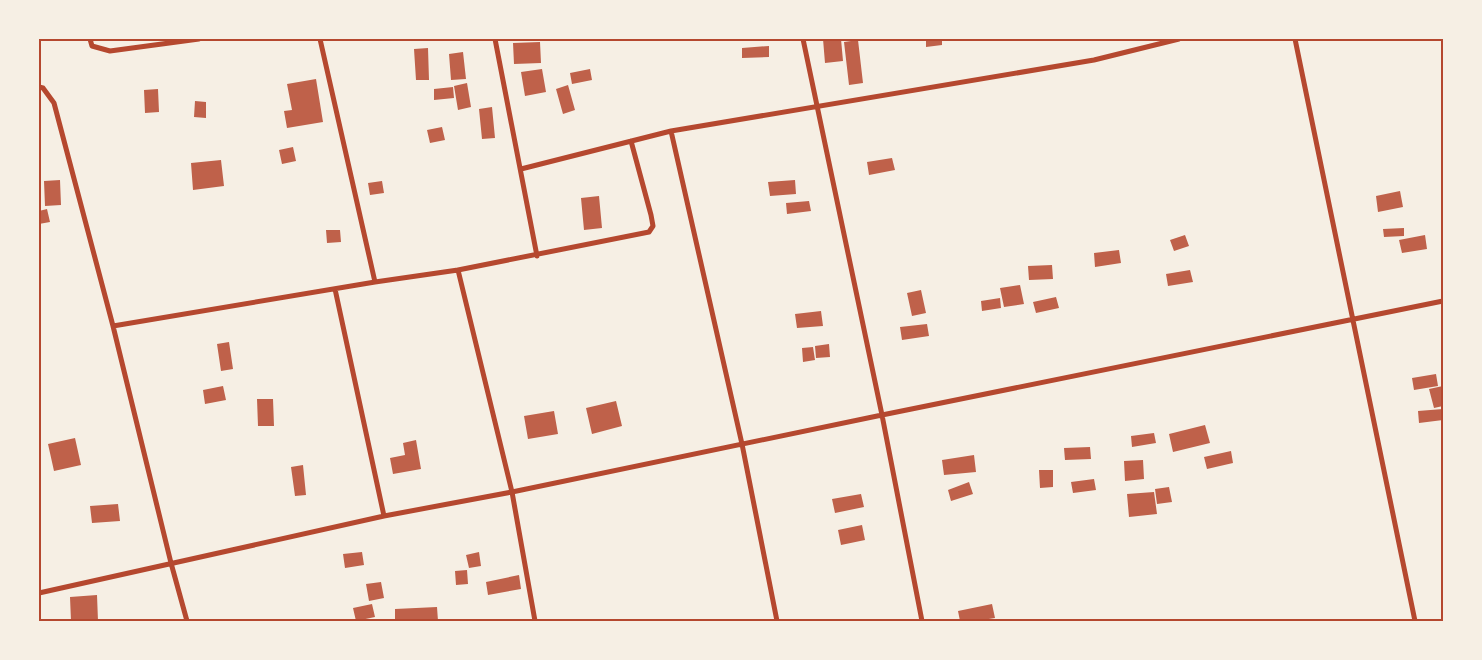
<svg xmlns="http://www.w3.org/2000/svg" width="1482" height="660" font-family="Literata,serif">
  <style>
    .building { fill: #bf614a }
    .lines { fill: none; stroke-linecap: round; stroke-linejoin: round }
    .minor { stroke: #b5482f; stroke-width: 5 }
    .neatline { fill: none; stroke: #b5482f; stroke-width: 2 }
  </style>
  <rect width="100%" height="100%" fill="#f6efe4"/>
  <path class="building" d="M823,39H841L843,61L825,63Z
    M926,39H942V45L926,47Z
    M858,40L863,83L849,85L844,42Z
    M540,42L541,63L514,64L513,43Z
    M769,46V57L742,58V48Z
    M428,48L429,80H416L414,49Z
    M463,52L466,79L451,80L449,54Z
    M542,69L546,92L525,96L521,72Z
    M590,69L592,80L572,84L570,73Z
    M316,79L323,122L287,128L284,111L292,110L287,84Z
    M467,83L471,107L458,110L454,86Z
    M568,85L575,110L563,114L556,89Z
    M453,87L454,98L434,100V89Z
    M158,89L159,112L145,113L144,90Z
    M195,101L206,102V118L194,117Z
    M492,107L495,138L482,139L479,109Z
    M442,127L445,140L430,143L427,130Z
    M293,147L296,161L282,164L279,150Z
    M892,158L895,170L869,175L867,162Z
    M221,160L224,186L193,190L191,163Z
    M60,180L61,205L45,206L44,181Z
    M795,180L796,194L770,196L768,182Z
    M382,181L384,193L370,195L368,183Z
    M1400,191L1403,207L1378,212L1376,196Z
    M599,196L602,228L584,230L581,198Z
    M809,201L811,211L787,214L786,203Z
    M47,209L50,222L39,224V211Z
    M1404,228V236L1384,237L1383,229Z
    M326,230H340L341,242L327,243Z
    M1185,235L1189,246L1174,251L1170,240Z
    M1425,235L1427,249L1402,253L1399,240Z
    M1119,250L1121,263L1095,267L1094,253Z
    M1052,265L1053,279L1029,280L1028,266Z
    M1190,270L1193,282L1168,286L1166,274Z
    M1020,285L1024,304L1004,307L1000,288Z
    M921,290L926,313L912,316L907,293Z
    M1056,297L1059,308L1036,313L1033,302Z
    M1000,298L1001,308L982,311L981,301Z
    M821,311L823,326L797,328L795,314Z
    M927,324L929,336L902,340L900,327Z
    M229,342L233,369L221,371L217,344Z
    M829,344L830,357L816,358L815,346Z
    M813,347L815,360L803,362L802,348Z
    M1436,374L1438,386L1414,390L1412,378Z
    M223,386L226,400L205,404L203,390Z
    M1443,386V406L1434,408L1429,389Z
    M257,399H273L274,426H258Z
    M616,401L622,426L592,434L586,408Z
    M1443,409V420L1419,423L1418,411Z
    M554,411L558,434L528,439L524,416Z
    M1205,425L1210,443L1173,452L1169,434Z
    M1154,433L1156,443L1132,447L1131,436Z
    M75,438L81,465L54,471L48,444Z
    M416,440L421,469L393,474L390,458L405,455L403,443Z
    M1090,447L1091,459L1065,460L1064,448Z
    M1231,451L1233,463L1207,469L1204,457Z
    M974,455L976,472L944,475L942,460Z
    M1143,460L1144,479L1125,481L1124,461Z
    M303,465L306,495L295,496L291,467Z
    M1039,470H1053V487L1040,488Z
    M1094,479L1096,490L1073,493L1071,482Z
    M969,482L973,494L951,501L948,490Z
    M1169,487L1172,502L1157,504L1155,489Z
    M1154,492L1157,514L1129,517L1127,494Z
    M861,494L864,507L835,513L832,499Z
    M118,504L120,521L92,523L90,506Z
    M862,525L865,540L841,545L838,530Z
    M362,552L364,565L345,568L343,554Z
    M479,552L481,566L469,568L466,555Z
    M467,570L468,584L456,585L455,571Z
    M519,575L521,589L488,595L486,582Z
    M381,582L384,598L369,601L366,584Z
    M97,595L98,621H71L70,597Z
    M372,604L375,617L356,621L353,608Z
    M992,604L995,618L976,621H960L958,611Z
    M437,607L438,621H395V609Z"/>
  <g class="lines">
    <path class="minor" d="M90,39L92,46L110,51L199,39
      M320,39L375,282
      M495,39L537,256
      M803,39L882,415L922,621
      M1295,39L1415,621
      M39,87L43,88L54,103L113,326L171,563L187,621
      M671,131L742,444L777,621
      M521,169L671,131L1094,60L1179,39
      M458,270L512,492L535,621
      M335,289L384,516
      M113,326L375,282L458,270L649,232L653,226L651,215L631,141
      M39,593L384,516L512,492L882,415L1443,301"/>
  </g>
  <rect width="1482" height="660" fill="none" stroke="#f6efe4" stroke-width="80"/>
  <rect x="40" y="40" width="1402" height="580" class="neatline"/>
</svg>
